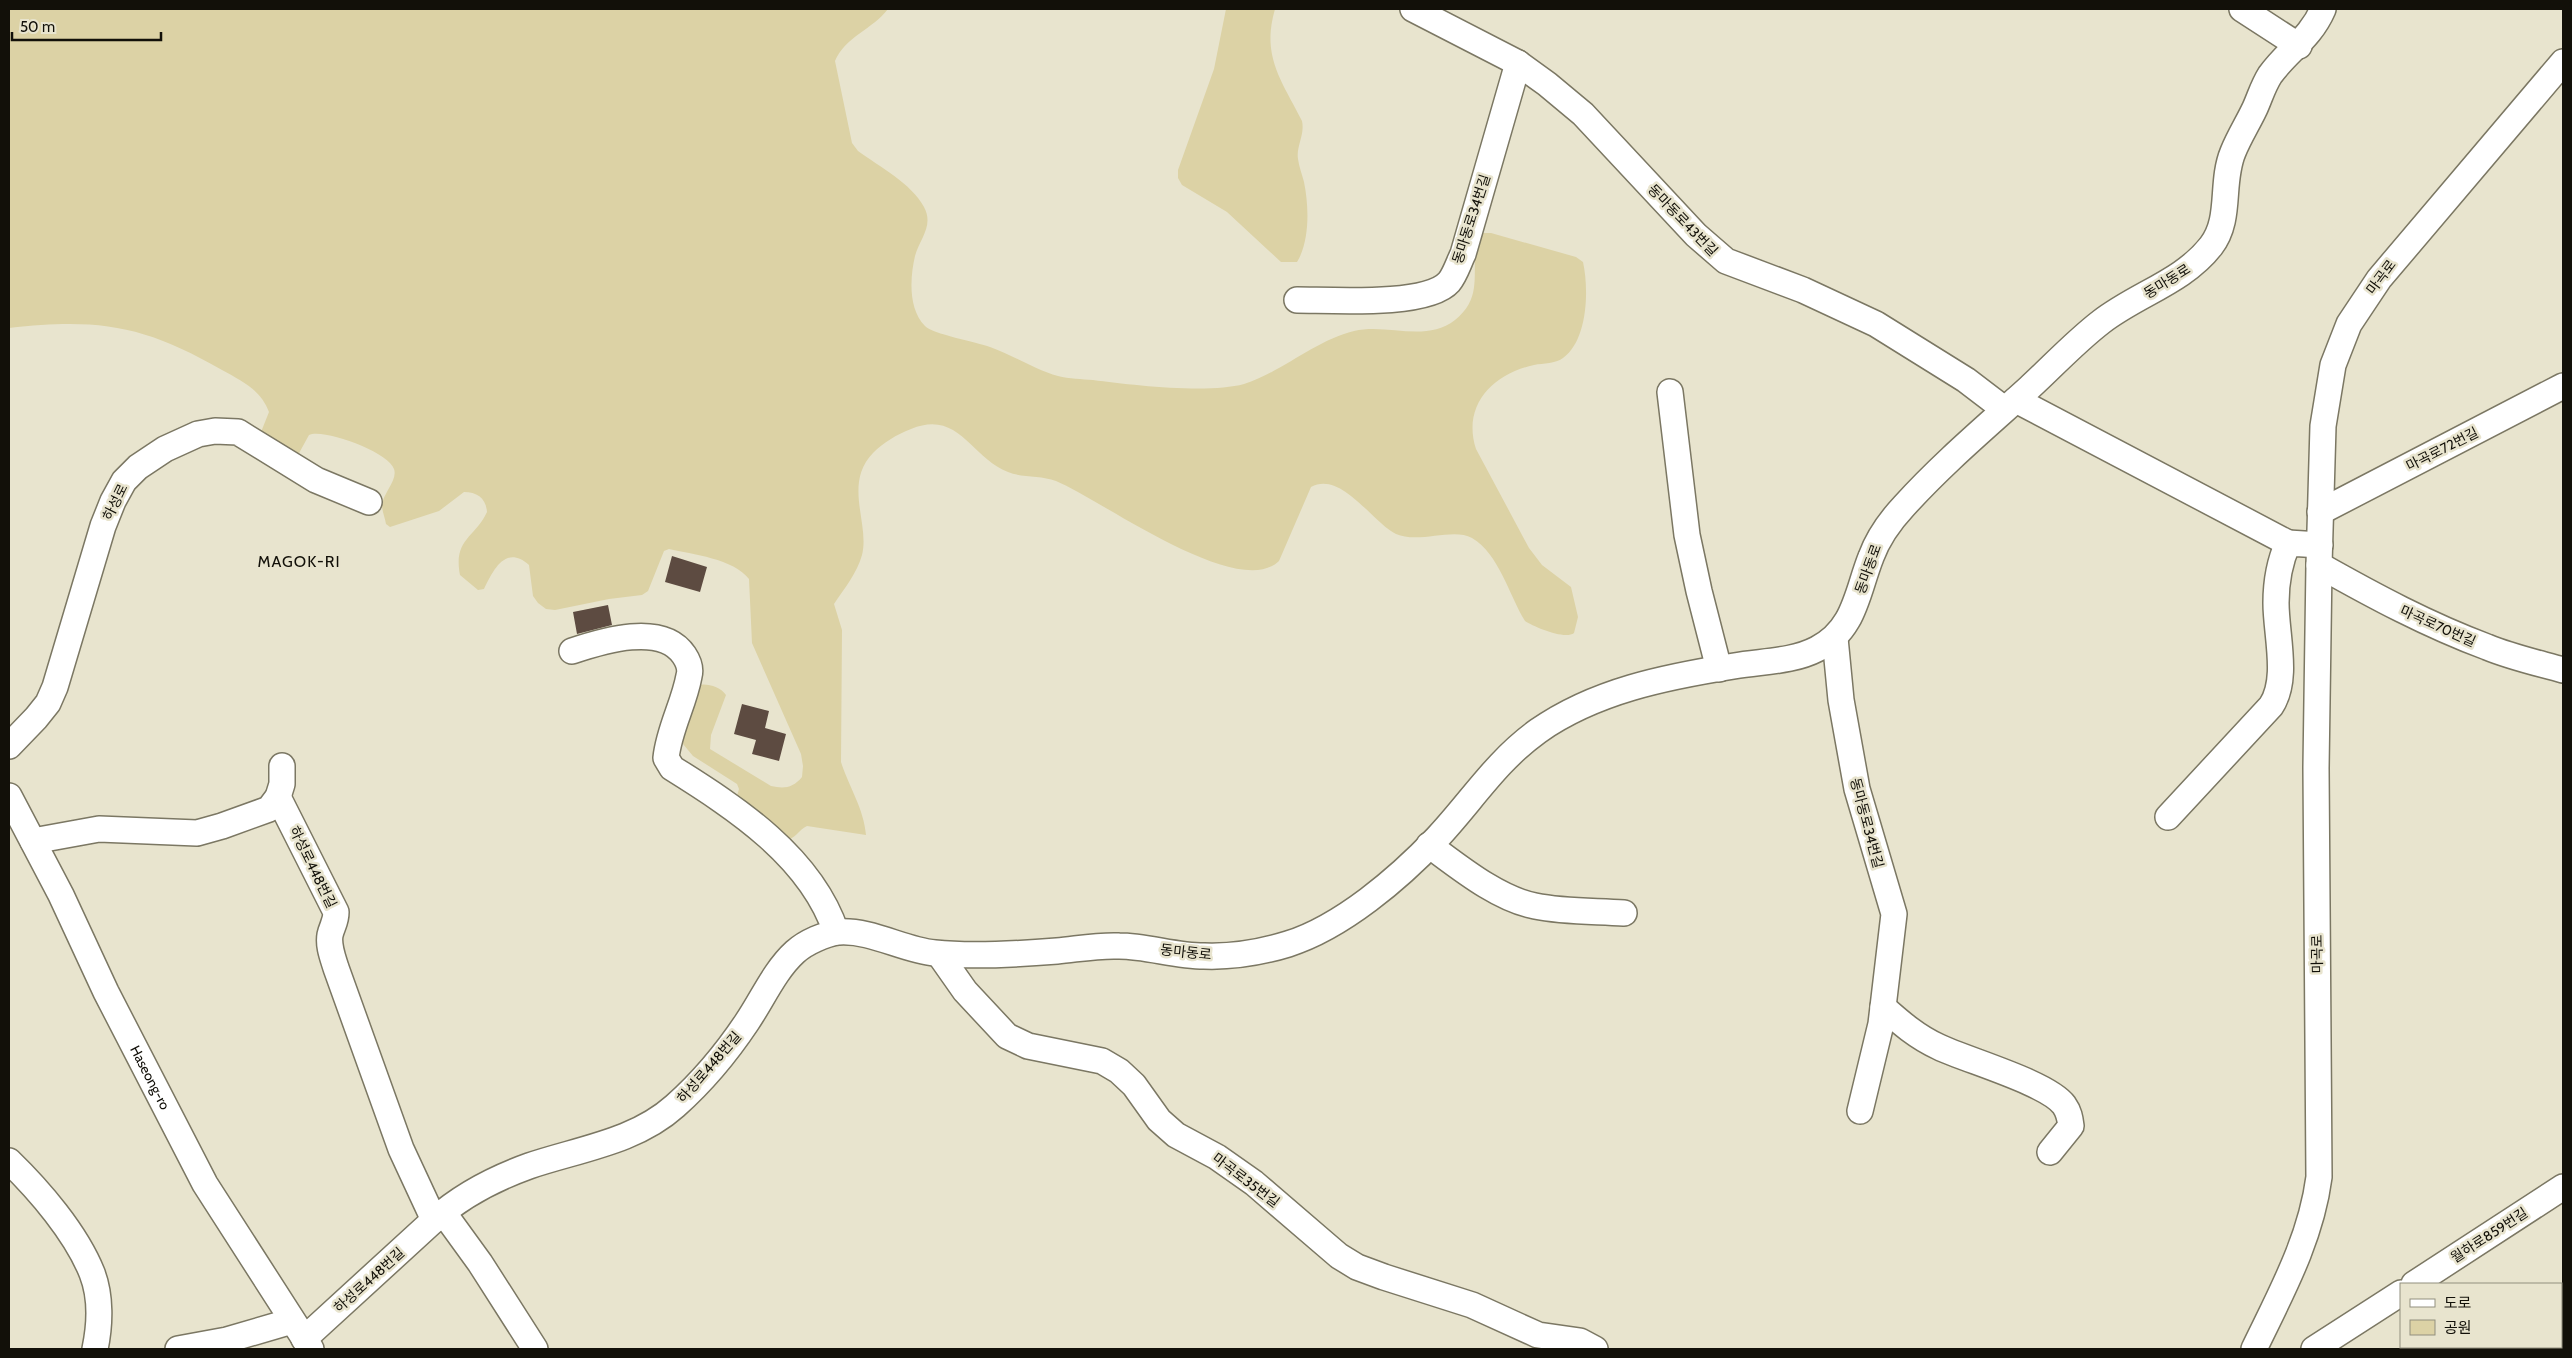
<svg xmlns="http://www.w3.org/2000/svg" width="2572" height="1358" font-family="Cabin,'Noto Sans KR',sans-serif">
  <style>
    .green { fill: #dcd2a5 }
    .building { fill: #5d4b41 }
    .lines { fill: none; stroke-linecap: round; stroke-linejoin: round }
    .minor-casing { stroke: #7b7763; stroke-width: 28 }
    .minor { stroke: #fff; stroke-width: 25 }
    .labels { text-anchor: middle; dominant-baseline: central; stroke-width: 5; stroke-linejoin: round; paint-order: stroke }
    .street-label { font-size: 14px; fill: #121009; stroke: #e8e4ce }
    .quarter-label { font-size: 16px; letter-spacing: 1px; fill: #121009; stroke: #e8e4ce }
  </style>
  <rect width="100%" height="100%" fill="#e8e4ce"/>
  <path class="green" d="M9,9H888C873,29 845,37 835,61L852,143L858,151C880,167 911,183 924,207C934,226 920,238 915,256C910,277 908,309 925,326C932,334 977,342 990,347C1013,355 1035,370 1058,376C1069,379 1082,379 1093,380C1131,385 1208,394 1244,384C1282,372 1316,340 1354,331C1388,323 1425,343 1455,320C1488,294 1466,264 1481,233H1491L1576,257L1583,262C1589,289 1588,340 1563,358C1555,364 1544,363 1534,365C1492,374 1462,406 1476,449L1529,548L1542,565L1571,587L1578,617L1574,633C1565,640 1534,627 1525,621C1509,595 1499,554 1472,538C1453,527 1419,544 1396,534C1373,523 1341,470 1311,487L1279,561C1238,601 1100,499 1056,481C1041,475 1023,478 1008,472C971,458 959,409 911,429C896,435 884,442 873,453C843,484 870,524 862,555C857,573 844,589 834,604L842,630L841,762C849,787 864,809 866,835L807,826C798,830 796,839 785,840L737,796L739,789L737,784L693,756L683,744L682,737L699,685C707,683 721,687 726,695L711,735L710,749L771,786C784,789 793,788 802,777L803,766L801,754L752,643L749,579C734,559 692,554 669,549L664,551L648,591L642,595L609,599L555,610L546,609L538,603L533,596L529,565C505,544 493,571 484,589L478,590L460,575C453,539 475,538 487,512C486,498 477,492 464,492L439,511L390,527L386,524C385,518 382,511 382,505C383,493 398,480 394,469C389,452 323,428 309,435L298,455L261,432L269,412C261,390 242,381 222,370C144,325 98,318 9,328Z
    M1226,9H1275C1261,57 1282,81 1302,121C1305,135 1296,146 1298,159C1299,167 1302,174 1304,182C1309,206 1310,241 1297,262H1281L1227,212L1182,185L1178,178V170L1214,69Z"/>
  <path class="building" d="M672,556L707,567L700,592L665,582Z
    M608,605L612,625L577,634L573,612Z
    M742,704L769,711L765,728L786,734L779,761L752,754L756,740L734,734Z"/>
  <g class="lines">
    <defs>
      <g id="minor">
        <path d="M1413,9L1518,63L1547,84L1583,114L1696,235L1726,261L1803,290L1876,324L1966,380L2004,409"/>
        <path d="M2242,9L2299,46"/>
        <path d="M1297,300C1330,300 1427,307 1449,282C1455,275 1459,262 1463,254L1518,63"/>
        <path d="M1670,392L1687,535L1699,591L1719,669"/>
        <path d="M2016,400L2288,543"/>
        <path d="M2320,512L2563,386"/>
        <path d="M2319,565C2374,596 2428,625 2487,647C2511,657 2538,663 2563,670"/>
        <path d="M1835,638L1841,700L1857,789L1894,914L1881,1024L1860,1111"/>
        <path d="M572,651C602,641 662,622 684,655C688,661 691,669 689,676C684,704 669,729 666,758L672,768C736,808 811,857 836,932"/>
        <path d="M9,746L36,718L48,703L55,687L103,526L113,501L124,481L138,467L165,449L198,434L215,431L238,432L316,480L369,502"/>
        <path id="s1" d="M9,796L61,895L106,992L205,1184L311,1349"/>
        <path d="M278,797L336,912C336,922 332,926 330,935C328,946 333,958 336,968L401,1149L434,1220"/>
        <path d="M2168,817L2271,706C2289,679 2276,635 2276,603C2276,581 2279,563 2288,543L2320,545"/>
        <path d="M33,841L99,829L197,833L222,826L269,809L278,797L282,784V766"/>
        <path d="M1429,845C1459,867 1498,899 1535,906C1564,912 1595,911 1624,913"/>
        <path d="M939,954L965,991L1007,1036L1028,1046L1102,1061L1119,1071L1134,1085L1159,1120L1176,1135L1217,1157L1254,1183L1339,1256L1357,1267L1384,1277L1472,1305L1538,1335L1580,1341L1595,1349"/>
        <path d="M1883,1007C1901,1023 1917,1037 1939,1047C1966,1060 2048,1083 2064,1105C2069,1112 2070,1118 2071,1126L2050,1152"/>
        <path d="M9,1161C39,1190 76,1233 92,1273C101,1296 100,1325 95,1349"/>
        <path d="M443,1212L480,1263L535,1349"/>
        <path d="M2414,1284L2563,1187"/>
        <path d="M304,1339L434,1220C462,1195 493,1179 529,1166C579,1149 635,1142 675,1106C702,1082 727,1052 747,1022C762,1000 775,970 795,952C806,942 825,934 839,932C872,930 903,950 935,953C971,957 1020,954 1057,951C1078,949 1098,945 1119,946C1147,946 1175,956 1204,956C1231,957 1262,952 1288,944C1342,927 1399,878 1437,838C1471,802 1496,761 1538,731C1595,691 1665,677 1734,666C1762,661 1792,662 1817,649C1855,630 1857,592 1871,557C1878,538 1890,521 1904,506C1943,463 1986,427 2029,388C2053,366 2075,342 2101,322C2137,294 2183,282 2211,246C2232,219 2220,183 2233,152C2239,137 2248,123 2255,108C2260,97 2263,86 2270,75C2288,50 2310,39 2323,9"/>
        <path d="M178,1349L227,1340L292,1321"/>
        <path d="M2254,1349C2281,1293 2311,1239 2319,1177L2316,768L2319,565L2323,426L2333,365L2349,324L2379,279L2563,62"/>
        <path d="M2314,1349L2401,1293"/>
      </g>
    </defs>
    <use href="#minor" class="minor-casing"/>
    <use href="#minor" class="minor"/>
  </g>
  <g class="labels">
    <g class="street-label">
      <text transform="translate(1471 219) rotate(-72)">동마동로34번길</text>
      <text transform="translate(1683 220) rotate(46)">동마동로43번길</text>
      <text transform="translate(2381 277) rotate(-53)">마곡로</text>
      <text transform="translate(2167 281) rotate(-32)">동마동로</text>
      <text transform="translate(2442 449) rotate(-27)">마곡로72번길</text>
      <text transform="translate(115 502) rotate(-64)">하성로</text>
      <text transform="translate(1868 569) rotate(-70)">동마동로</text>
      <text transform="translate(2438 626) rotate(24)">마곡로70번길</text>
      <text transform="translate(1867 823) rotate(75)">동마동로34번길</text>
      <text transform="translate(313 867) rotate(64)">하성로448번길</text>
      <text transform="translate(1186 952) rotate(6)">동마동로</text>
      <text transform="translate(2317 954) rotate(-91)">마곡로</text>
      <text transform="translate(709 1067) rotate(-49)">하성로448번길</text>
      <text stroke="none"><textPath href="#s1" startOffset="315">Haseong-ro</textPath></text>
      <text transform="translate(1246 1180) rotate(37)">마곡로35번길</text>
      <text transform="translate(2489 1235) rotate(-33)">월하로859번길</text>
      <text transform="translate(369 1280) rotate(-42)">하성로448번길</text>
    </g>
    <g class="quarter-label">
      <text x="299" y="561">MAGOK-RI</text>
    </g>
  </g>
  <rect width="2572" height="1358" fill="none" stroke="#121009" stroke-width="20"/>
  <rect x="2400" y="1283" width="162" height="65" fill="#e8e4ce" stroke="#928f7f"/>
  <rect x="2410" y="1299" width="25" height="8" fill="#ffffff" stroke="#928f7f"/>
  <text x="2444" y="1308" font-size="15" fill="#121009">도로</text>
  <rect x="2410" y="1320" width="25" height="15" fill="#dcd2a5" stroke="#928f7f"/>
  <text x="2444" y="1333" font-size="15" fill="#121009">공원</text>
  <path d="M12 32v8h149v-8" fill="none" stroke="#121009" stroke-width="2.5"/>
  <text x="20" y="32" font-size="15" fill="#121009" stroke="#e8e4ce" stroke-width="4" paint-order="stroke">50 m</text>
</svg>
